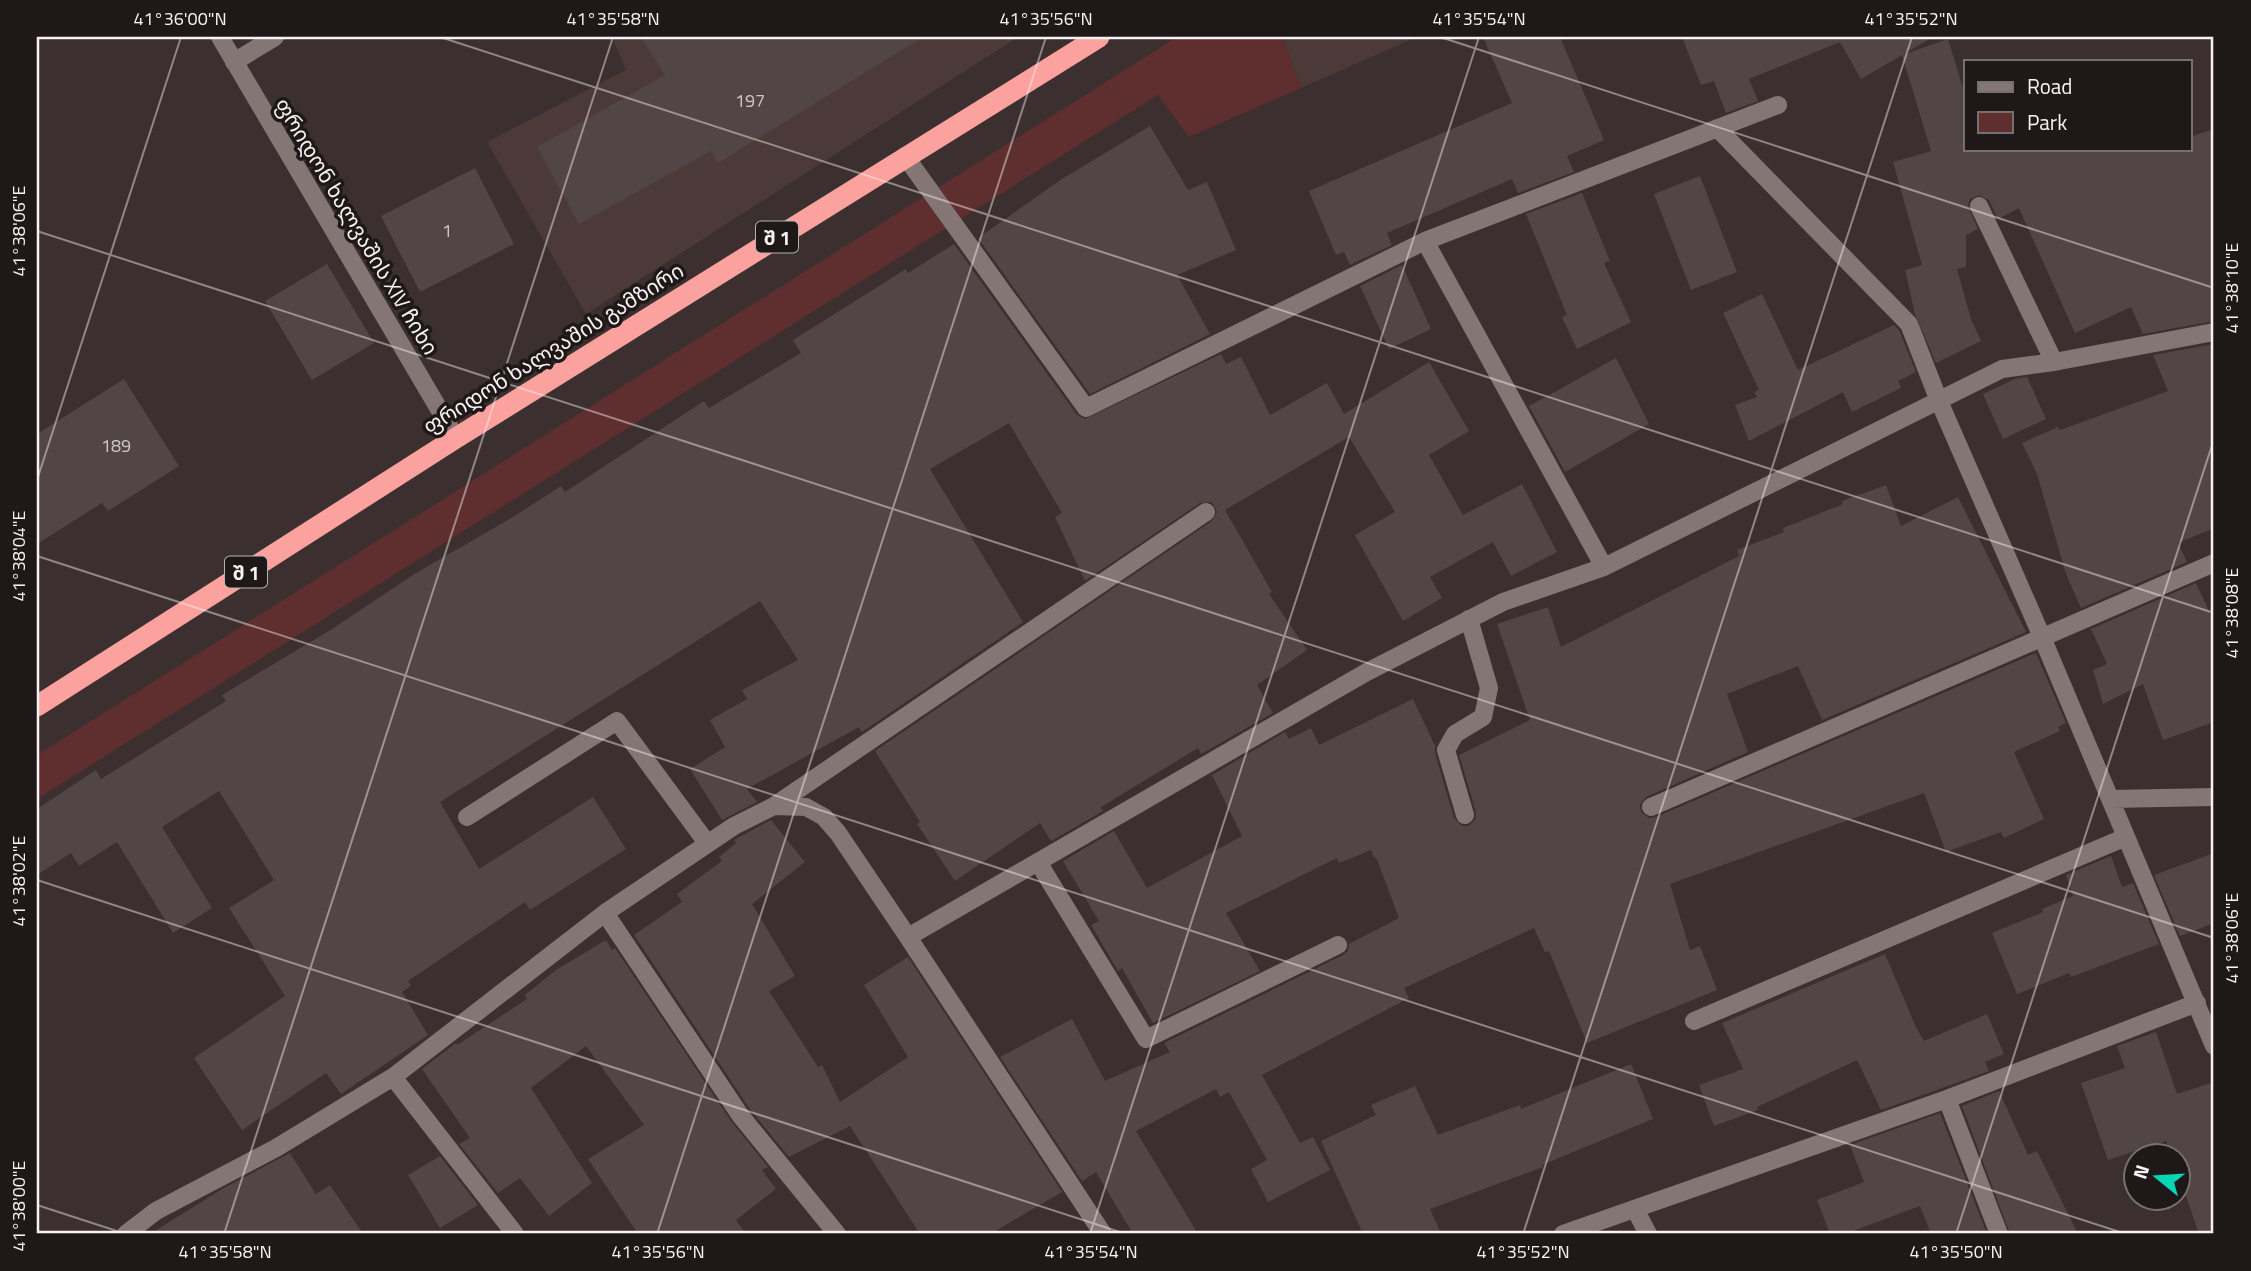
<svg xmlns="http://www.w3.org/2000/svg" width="2251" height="1271" font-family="'Titillium Web','Noto Sans Georgian',sans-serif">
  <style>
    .built { fill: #4c3a39 }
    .green { fill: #5f2e2e }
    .building { fill: #524545 }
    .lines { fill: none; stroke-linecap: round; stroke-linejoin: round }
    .lane { stroke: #837675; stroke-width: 18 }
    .street { stroke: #837675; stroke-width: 18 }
    .highway { stroke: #fba29f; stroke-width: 21 }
    .ticks { fill: none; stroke: #faf2f2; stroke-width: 2; stroke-opacity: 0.45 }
    .labels { text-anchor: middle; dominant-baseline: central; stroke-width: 7; stroke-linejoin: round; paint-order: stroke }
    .number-label { font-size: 18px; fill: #d0c7c7 }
    .shield { fill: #1e1918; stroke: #b8b1b1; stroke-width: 2 }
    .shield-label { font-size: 19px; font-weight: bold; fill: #faf2f2 }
    .street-label { font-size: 21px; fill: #faf2f2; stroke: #1e1918 }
    .neatline { fill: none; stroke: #faf2f2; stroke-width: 2.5 }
    .ticks-label { font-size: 18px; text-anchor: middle; fill: #faf2f2 }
  </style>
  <rect width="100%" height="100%" fill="#3b2f2f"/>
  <path class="built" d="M612,37H1018L586,314L487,142L626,70Z
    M1282,37H1417L1301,88Z"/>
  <path class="green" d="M1177,37H1282L1301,88L1189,137L1158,95L37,799V755Z"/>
  <path class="building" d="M641,37H923L718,163L711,151L579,224L537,147L665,75Z
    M1483,37H1560L1604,140L1567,156L1574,172L1518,193L1512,179L1387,233L1392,245L1350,265L1344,252L1336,255L1309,191L1512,103Z
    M1682,37H1933L1861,79L1840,42L1749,79L1758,101L1726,113L1714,81L1701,85Z
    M1948,39L1966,98V149H2190V137L2214,129V321L2143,334L2131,307L2075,333L2019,208L1998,219L1989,200L1979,195L1970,199L1968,206L1978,229L1966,235V267L1957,269L1971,319L1981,341L1936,363L1915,314L1905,270L1922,265L1893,162L1931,151L1902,55Z
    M1150,126L1188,190L1207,182L1236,250L1177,275L1210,334L1090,394L978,238L1062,179Z
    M475,168L514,244L420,292L381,216Z
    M1700,176L1737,272L1691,290L1654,194Z
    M1582,193L1610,261L1604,263L1631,322L1577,349L1562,317L1567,315L1526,214Z
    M954,244L1077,415L1085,419L1221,354L1226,364L1241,357L1270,415L1327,383L1344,414L1429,362L1469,431L1429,455L1463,515L1522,484L1557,552L1511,576L1493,542L1430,577L1442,598L1403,621L1355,535L1395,512L1349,437L1225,510L1272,592L1269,594L1307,650L1257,685L1273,713L1201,754L1198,748L1101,807L1103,811L1051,841L1040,823L955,881L917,824L920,822L875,751L1212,521L1217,512L1212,502L1200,503L1085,581L1055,517L1062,513L1009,423L930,469L1023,622L862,732L859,727L747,789L757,802L722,820L690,769L725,747L710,720L747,699L742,690L798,660L760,601L440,802L479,869L593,797L626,849L530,910L525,902L408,981L411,986L402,992L428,1035L341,1094L326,1073L242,1130L194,1058L285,996L229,908L274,880L219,791L162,827L212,908L173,933L117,842L79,866L71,853L37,875V809L96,770L101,779L226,701L222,695L332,629L416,573L513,517L561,486L565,492L704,401L709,408L801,353L793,340L906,269L908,273Z
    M327,264L374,343L312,380L265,301Z
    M1402,265L1431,329L1389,349L1360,286Z
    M1762,294L1798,370L1894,325L1899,330L1916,372L1898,381L1901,388L1852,412L1843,392L1749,441L1735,405L1757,397L1754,392L1759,390L1723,313Z
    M2214,344V528L2178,543L2187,562L2081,608L2066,574L2037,474L2022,443L2058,427L2060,430L2168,391L2153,355Z
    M1616,358L1649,424L1565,472L1529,406Z
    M2027,377L2046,419L2003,439L1983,394L2015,379Z
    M124,379L179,466L108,511L102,503L37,544V434Z
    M1886,485L1901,526L1958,497L2026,632L1822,720L1798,666L1727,694L1748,752L1646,797L1640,805L1641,812L1649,818L1656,817L2036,653L2066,723L2058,727L2060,731L2014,752L2044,819L2004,838L2001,832L1946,852L1924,793L1670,884L1690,950L1700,946L1717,990L1587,1043L1549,951L1545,952L1534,928L1404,988L1409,998L1262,1075L1300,1143L1313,1137L1330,1170L1268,1202L1251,1169L1267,1160L1229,1092L1220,1097L1216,1089L1136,1131L1198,1234H1133L1096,1172L1082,1181L1000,1057L1072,1019L1105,1081L1170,1052L1164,1043L1343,955L1348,951L1349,944L1399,918L1376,857L1374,858L1371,850L1339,863L1337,858L1226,913L1260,971L1153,1023L1122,968L1118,971L1091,925L1099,921L1063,861L1114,831L1147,888L1242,836L1212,775L1285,732L1289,739L1311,728L1319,745L1413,699L1435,746V753L1454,818L1462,826H1469L1476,818V812L1459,755L1530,720L1497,624L1548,607L1561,647L1739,556L1737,550L1784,532L1783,528L1843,504L1842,501Z
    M2196,583L2214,622V722L2163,740L2143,684L2103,704L2093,670L2107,664L2091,629Z
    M771,820L805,862L752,904L795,976L769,991L818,1067L822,1065L840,1102L908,1057L864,985L908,957L1062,1192L990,1234H920L850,1126L789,1157L749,1108L634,935L682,902L677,894L722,861L719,857L736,843L734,840Z
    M2214,853V923L2180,936L2154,875Z
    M2111,856L2122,887L2133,883L2159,944L2071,977L2069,973L2017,994L1992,933L2043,912L2042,909L2073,896L2066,875Z
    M606,940L612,950L615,948L731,1121L768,1167L762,1170L776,1189L736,1220L746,1234H638L588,1159L644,1125L586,1046L531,1088L592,1183L549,1216L520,1178L498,1193L459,1144L470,1138L422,1069L456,1043L457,1045L527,999L525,995L556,970Z
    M1885,954L1916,1027L1924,1041L1987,1014L2004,1054L1985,1062L1989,1071L1881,1110L1857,1060L1757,1107L1758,1110L1714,1126L1699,1085L1743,1069L1722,1023Z
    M2156,1032L2177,1094L2214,1082V1234H2199L2178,1173V1156H2171L2166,1141L2108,1160L2081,1083L2125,1068L2117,1046Z
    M1631,1064L1653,1119L1542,1165L1543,1167L1430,1209L1441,1234H1363L1321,1141L1376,1115L1371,1105L1415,1086L1438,1135L1520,1105L1521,1109Z
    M1999,1091L2028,1155L2037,1151L2078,1234H2010L1962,1106Z
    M1940,1113L1987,1234H1931L1920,1206L1845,1234H1830L1817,1200L1864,1182L1850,1145Z
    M290,1153L316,1194L330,1185L363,1234H150L222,1189Z
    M440,1156L478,1205L440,1228L408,1175Z"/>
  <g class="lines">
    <path class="lane" d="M234,62L275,37
      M1717,128L1909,324L1939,401L2042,637L2214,1046
      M905,156L1086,408L1425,241L1604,567
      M1979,206L2054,362
      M1425,241L1778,105
      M2111,799L2214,797
      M774,806L1206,512
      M1651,807L2214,563
      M1465,815L1446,750L1455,734L1483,717L1489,688L1469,619
      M467,817L617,721L707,843
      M1038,862L1146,1039L1338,945
      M605,913L740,1115L837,1234
      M908,937L1103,1234
      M1694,1021L2126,837
      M393,1077L515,1234
      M1947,1099L1999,1234
      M1635,1209L1648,1234
      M126,1234L156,1211L276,1148L393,1077L605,913L734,826L774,806L806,807L824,817L838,833L908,937L1365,673L1503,602L1604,567L2002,369L2054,362L2214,332
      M1563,1234L1947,1099L2197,1003"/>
    <path class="street" d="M220,37L456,438"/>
    <path class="highway" d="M37,706L456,438L1099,37"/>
  </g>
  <path class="ticks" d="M440,37L2214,613M1440,37L2214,288M37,231L2214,938M37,480L181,37M37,556L2126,1234M37,880L1126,1234M37,1205L126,1234M224,1234L613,37M657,1234L1046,37M1090,1234L1479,37M1523,1234L1912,37M1956,1234L2214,439"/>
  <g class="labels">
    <g class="number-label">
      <text x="750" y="100">197</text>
      <text x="447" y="230">1</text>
      <text x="116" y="445">189</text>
    </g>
    <g class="shield">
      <rect x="756" y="221.5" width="42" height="31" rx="5"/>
      <rect x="225" y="556.5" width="42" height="31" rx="5"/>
    </g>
    <g class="shield-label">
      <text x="777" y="237">შ 1</text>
      <text x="246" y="572">შ 1</text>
    </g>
    <g class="street-label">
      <text transform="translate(357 226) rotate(59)">ფრიდონ ხალვაშის XIV ჩიხი</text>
      <text transform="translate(553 348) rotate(-32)">ფრიდონ ხალვაშის გამზირი</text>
    </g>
  </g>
  <rect width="2251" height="1271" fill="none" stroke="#1e1918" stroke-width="77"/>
  <rect x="1964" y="60" width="228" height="91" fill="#1e1918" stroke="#76706f" stroke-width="2"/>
  <rect x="1978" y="82" width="35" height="10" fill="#837675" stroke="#76706f" stroke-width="2"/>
  <text x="2027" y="94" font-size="21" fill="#faf2f2">Road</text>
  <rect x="1978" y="112" width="35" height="21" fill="#5f2e2e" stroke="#76706f" stroke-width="2"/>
  <text x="2027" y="130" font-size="21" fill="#faf2f2">Park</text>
  <g transform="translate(2157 1177) rotate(288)"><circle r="33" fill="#1e1918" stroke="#76706f" stroke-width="2"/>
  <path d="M0-5L12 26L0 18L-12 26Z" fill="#07d5b6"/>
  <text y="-10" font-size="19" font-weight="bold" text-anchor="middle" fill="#faf2f2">N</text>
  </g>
  <rect x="38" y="38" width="2174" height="1194" class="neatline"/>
  <g class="ticks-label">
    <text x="180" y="25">41°36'00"N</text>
    <text x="613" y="25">41°35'58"N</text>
    <text x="1046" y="25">41°35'56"N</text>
    <text x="1479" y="25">41°35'54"N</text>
    <text x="1911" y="25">41°35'52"N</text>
    <text transform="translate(19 231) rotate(-90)" y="6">41°38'06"E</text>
    <text transform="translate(2232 288) rotate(-90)" y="6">41°38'10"E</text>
    <text transform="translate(19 556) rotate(-90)" y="6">41°38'04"E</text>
    <text transform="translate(2232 613) rotate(-90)" y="6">41°38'08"E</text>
    <text transform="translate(19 881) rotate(-90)" y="6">41°38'02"E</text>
    <text transform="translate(2232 938) rotate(-90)" y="6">41°38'06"E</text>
    <text transform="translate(19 1206) rotate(-90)" y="6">41°38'00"E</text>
    <text x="225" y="1258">41°35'58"N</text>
    <text x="658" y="1258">41°35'56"N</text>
    <text x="1091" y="1258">41°35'54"N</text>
    <text x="1523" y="1258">41°35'52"N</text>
    <text x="1956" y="1258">41°35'50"N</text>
  </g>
</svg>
